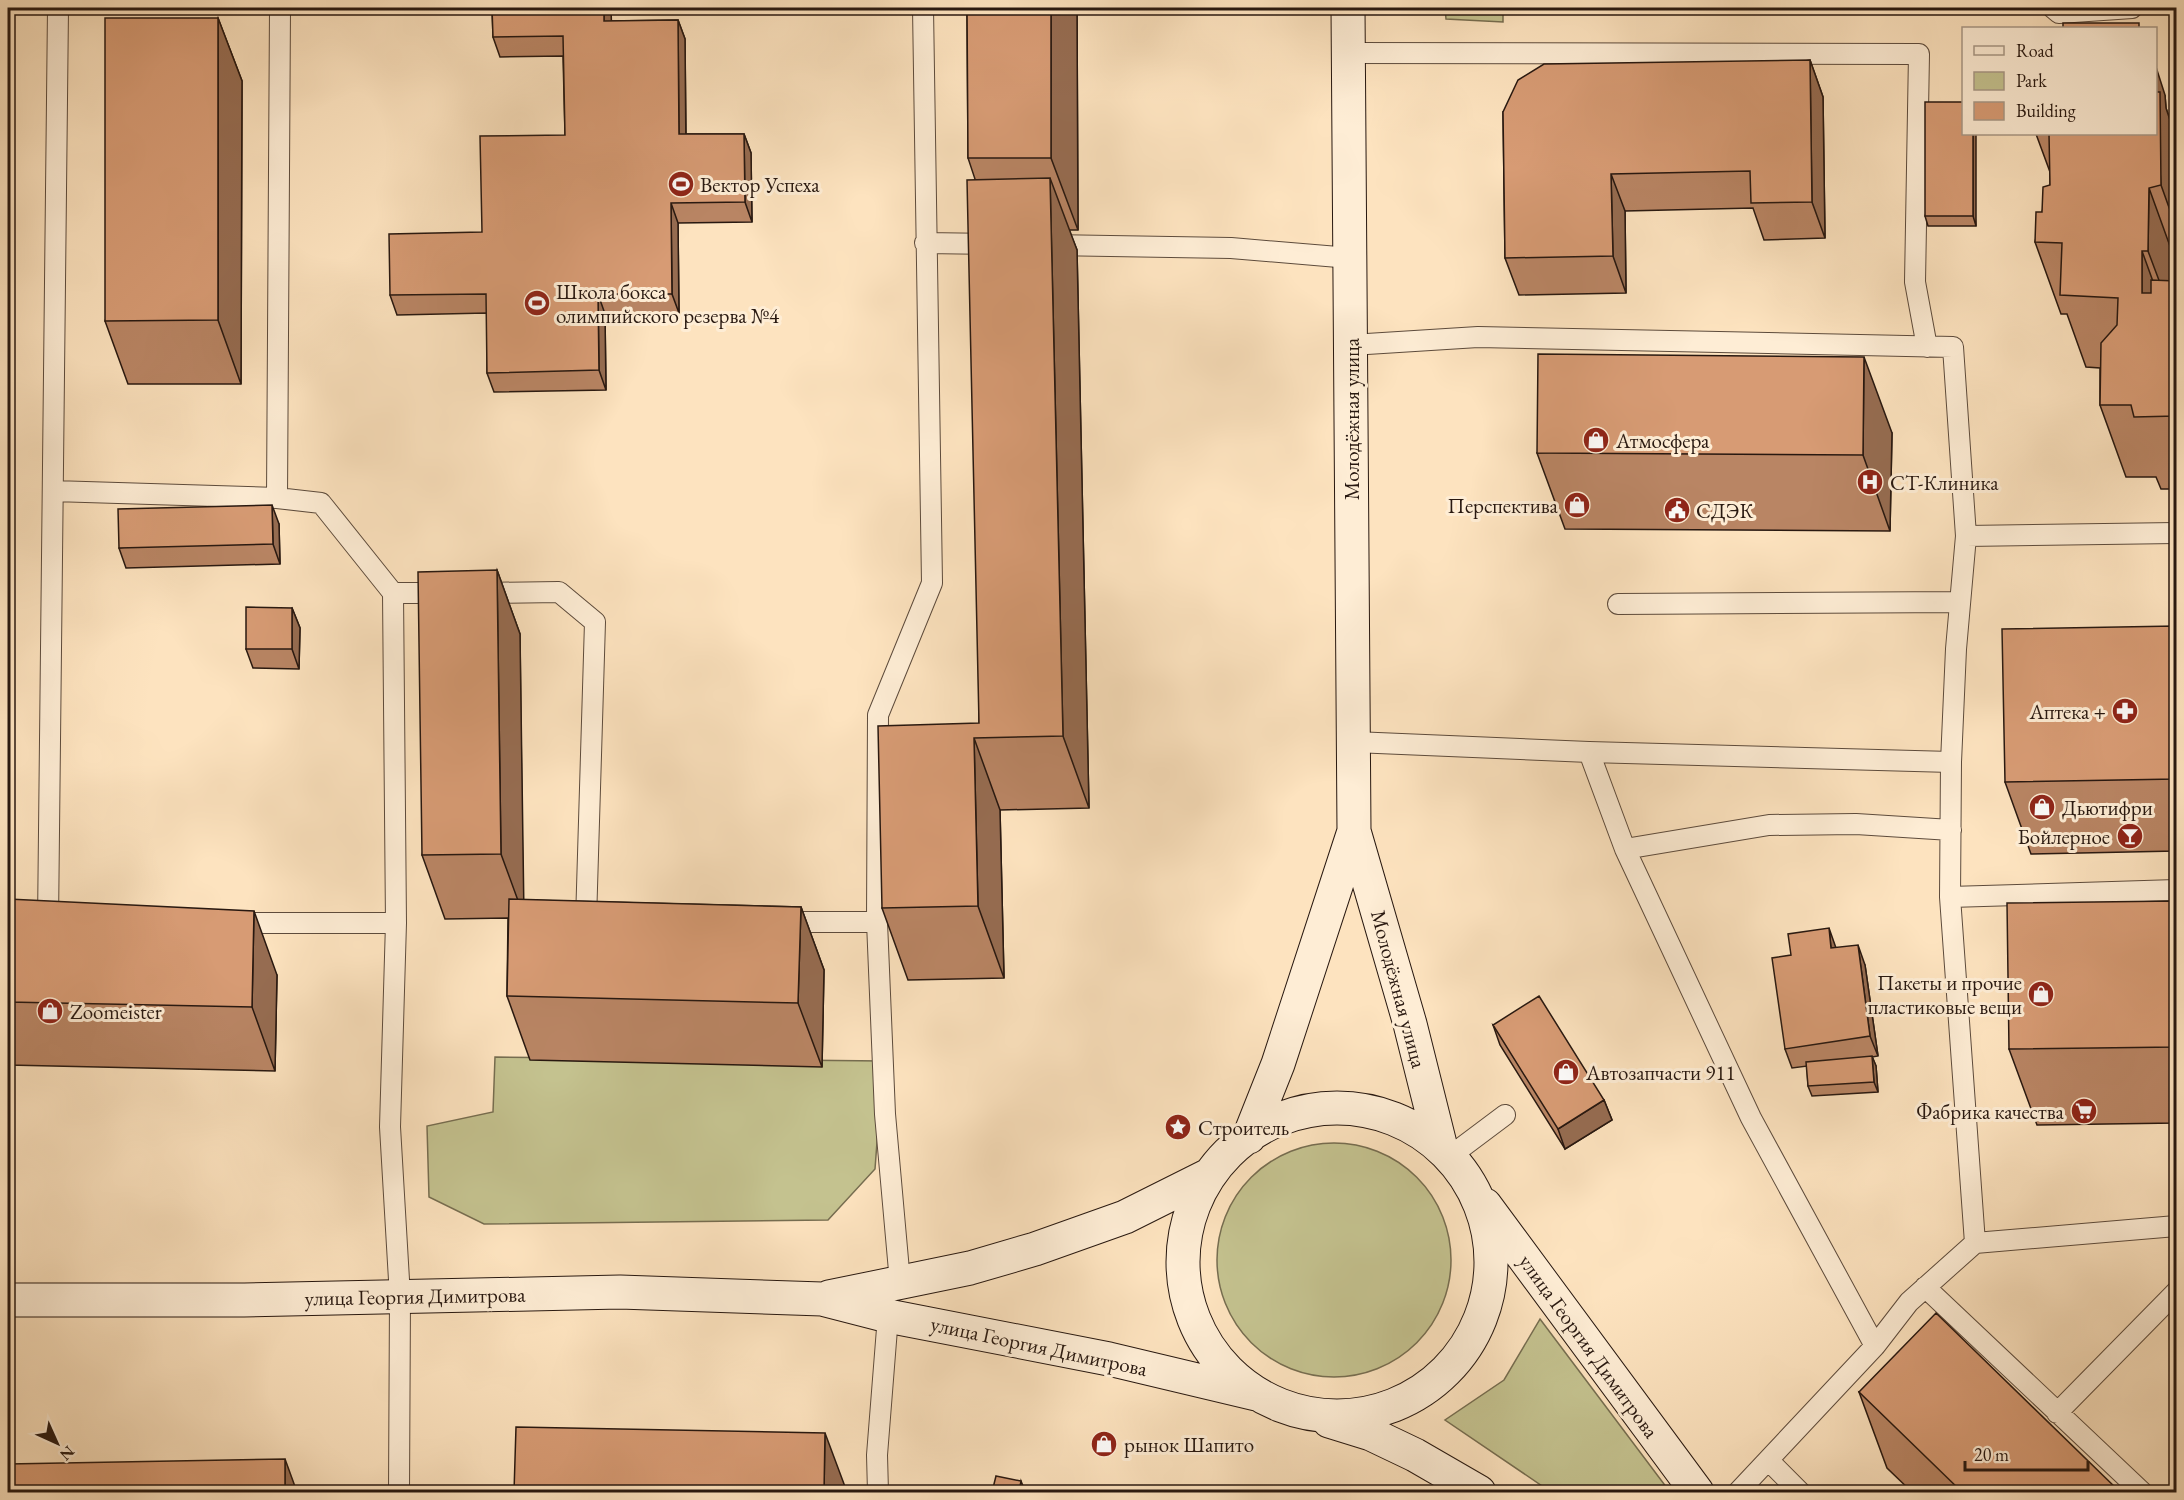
<svg xmlns="http://www.w3.org/2000/svg" width="2184" height="1500" font-family="'EB Garamond',serif">
  <style>
    .green { fill: #c4c28f; stroke: #766d50; stroke-width: 1.5 }
    .lines { fill: none; stroke-linecap: round; stroke-linejoin: round }
    .service-casing { stroke: #5d4b3c; stroke-width: 22 }
    .secondary-casing { stroke: #281810; stroke-width: 35 }
    .service { stroke: #feedd5; stroke-width: 20 }
    .secondary { stroke: #feedd5; stroke-width: 33 }
    .wall { fill: #b98564; stroke: #281810; stroke-width: 1.5 }
    .shaded-wall { fill: #966c51; stroke: #281810; stroke-width: 1.5 }
    .building { fill: #d79b74; stroke: #281810; stroke-width: 1.5 }
    .labels { text-anchor: middle; dominant-baseline: central; stroke-width: 6; stroke-linejoin: round; paint-order: stroke }
    .poi-label { font-size: 21px; fill: #281810; stroke: #feedd5; text-anchor: start }
    .street-label { font-size: 21px; fill: #281810; stroke: #feedd5 }
  </style>
  <rect width="100%" height="100%" fill="#fde3bf"/>
  <filter id="stains"><feTurbulence type="fractalNoise" baseFrequency=".00333" numOctaves="4"/><feColorMatrix values="0 0 0 0 .2 0 0 0 0 .09 0 0 0 0 .02 0 0 0 .5 -.17"/></filter>
  <radialGradient id="worn" r=".72"><stop offset=".6" stop-color="#630" stop-opacity="0"/><stop offset="1" stop-color="#630" stop-opacity=".3"/></radialGradient>
  <path class="green" d="M1445,8H1503V22L1446,19Z
    M495,1057L883,1061L875,1169L828,1220L484,1224L429,1197L427,1126L493,1112Z
    M1217 1260a117 117 0 1 1 234 0a117 117 0 1 1-234 0Z
    M1540,1319L1670,1492H1551L1445,1420L1504,1380Z"/>
  <g class="lines">
    <defs>
      <path id="service" d="M2053,8L2059,13L2132,8
        M1348,53L1919,54L1915,282L1927,347
        M925,243L994,244
        M1050,245L1231,248L1350,258
        M1351,345L1478,337L1953,347L1966,536L1956,649L1951,762L1589,752L1354,742
        M53,491L277,498L321,503L393,593H443
        M277,498L280,8
        M1966,536L2176,533
        M393,593L396,923L390,1127L400,1297L399,1492
        M479,593L559,592L595,622L586,921H592
        M1618,604L1960,602
        M1589,752L1625,849L1751,1118L1875,1346
        M1625,849L1769,825L1856,824L1951,830
        M1950,897L2176,890
        M781,922H877
        M52,923H48L58,8
        M231,923H396
        M1449,1157L1505,1115
        M1975,1243L2176,1226
        M900,1282L885,1114L877,922L878,715L932,583L923,8
        M1925,1287L2142,1492
        M2057,1413L2176,1292
        M1768,1460L1800,1492
        M878,1492L877,1455L888,1316
        M1738,1492L1875,1346L1909,1302L1975,1243L1950,897L1951,762"/>
      <path id="secondary" d="M1348,8L1354,831L1410,1024L1441,1148
        M1183 1262a154 154 0 1 1 308 0a154 154 0 1 1-308 0Z
        M1249,1137L1278,1064L1354,831
        M1485,1205L1697,1492
        M829,1297L970,1268L1035,1249L1125,1217L1209,1175
        M8,1300H244L620,1292L822,1299L888,1316L1109,1359L1256,1394
        M1329,1421L1371,1434L1415,1455L1479,1492"/>
    </defs>
    <use href="#service" class="service-casing"/>
    <use href="#secondary" class="secondary-casing"/>
    <use href="#service" class="service"/>
    <use href="#secondary" class="secondary"/>
  </g>
  <path class="wall" d="M492,8H611V21L678,20L685,39L686,134H744L751,153L752,222L678,223L679,313L605,314L606,390L494,392L487,373V313L397,315L390,295L482,232L565,135L563,56L500,57L493,37Z
    M967,8H1077L1078,230H1069L1077,250L1089,808L1000,810L1004,978L908,980L882,908L979,723L975,179L968,158Z
    M218,18L242,81L241,384H128L105,321Z
    M1810,60L1823,97L1825,238L1764,240L1753,208L1625,211L1626,293L1519,295L1505,258L1503,112Z
    M2165,95L2166,108L2176,138V260H2175V281H2176V489H2161L2156,477H2126L2100,405V368L2086,367L2067,314H2061L2035,242L2042,212L2050,185V172L2036,134H2156Z
    M1964,102L1976,226H1928L1925,216Z
    M1892,433L1890,531L1565,529L1537,453Z
    M279,524L280,564L126,568L119,548Z
    M497,570L520,634L523,900L801,907L824,970L822,1067L530,1060L507,996L508,918L445,919L422,855Z
    M292,608L300,628L299,669L253,668L246,649Z
    M2176,626V851L2031,854L2005,782Z
    M8,899L277,975L275,1071L8,1065Z
    M2176,901V1123L2037,1125L2009,1049Z
    M1836,948L1865,965L1878,1056L1872,1057L1876,1066L1878,1092L1812,1096L1808,1086L1807,1066L1792,1068L1785,1049Z
    M1493,1025L1604,1100L1612,1120L1565,1149L1500,1045Z
    M1859,1392L2120,1492H1912L1887,1468Z"/>
  <path class="shaded-wall" d="M604,8H611L612,40L604,21Z
    M1051,8H1077L1078,230L1051,158Z
    M218,18L242,81L241,384L218,320Z
    M678,20L685,39L686,154L679,134Z
    M1810,60L1823,97L1825,238L1812,202Z
    M2156,67L2165,95L2166,108L2176,138V227L2161,185L2156,114Z
    M744,134L751,153L752,222L745,202Z
    M1973,134H1976V226L1973,216Z
    M1611,174L1625,211L1626,293L1613,256Z
    M1050,178L1077,250L1089,808L1063,736Z
    M2149,188L2175,260V323L2148,251Z
    M671,203L678,223L679,313L672,294Z
    M2142,251L2168,323L2142,293Z
    M598,294L605,314L606,390L599,370Z
    M1864,357L1892,433L1890,531L1863,455Z
    M8,390L9,393L8,435Z
    M272,505L279,524L280,564L273,544Z
    M497,570L520,634L524,917L501,854Z
    M292,608L300,628L299,669L292,649Z
    M974,738L1000,810L1004,978L978,906Z
    M801,907L824,970L822,1067L798,1003Z
    M254,911L277,975L275,1071L252,1007Z
    M1829,928L1836,948H1831Z
    M1858,945L1865,965L1878,1056L1870,1036Z
    M1872,1056L1876,1066L1878,1092L1874,1082Z
    M1604,1100L1612,1120L1565,1149L1558,1129Z
    M825,1433L847,1492H824Z
    M285,1459L297,1492H285Z
    M1021,1481L1025,1491V1492H1019Z"/>
  <path class="building" d="M492,8H604V21L678,20L679,134H744L745,202L671,203L672,294H598L599,370L487,373L486,294L390,295L389,234L482,232L480,136L565,135L563,36L493,37Z
    M967,8H1051V158H968Z
    M105,18H218V320L105,321Z
    M2063,23H2139V28H2063Z
    M1810,60L1812,202L1751,203L1750,171L1611,174L1613,256L1505,258L1503,112L1518,80L1544,64Z
    M2156,92H2160L2161,185L2149,188L2148,251H2142V293H2151V280L2176,281V416L2134,417L2131,405H2100L2101,343L2117,325L2118,298L2060,295L2062,243L2035,242L2036,212H2042L2043,187L2050,185L2049,134H2156Z
    M1925,102H1964V134H1973V216H1925Z
    M1050,178L1063,736L974,738L978,906L882,908L878,726L979,723L967,180Z
    M1538,354L1864,357L1863,455L1537,453Z
    M272,505L273,544L119,548L118,509Z
    M497,570L501,854L422,855L418,572Z
    M246,607L292,608V649H246Z
    M2176,626V779L2005,782L2002,629Z
    M8,899L254,911L252,1007L8,1002Z
    M509,899L801,907L798,1003L507,996Z
    M2176,901V1047L2009,1049L2007,903Z
    M1829,928L1831,948L1858,945L1870,1036L1785,1049L1772,958L1791,955L1788,934Z
    M1539,996L1604,1100L1558,1129L1493,1025Z
    M1872,1056L1874,1082L1808,1086L1806,1062Z
    M1936,1313L2120,1492H1962L1859,1392Z
    M516,1427L825,1433L824,1492H514Z
    M285,1459V1492H8V1464Z
    M996,1476L1021,1481L1019,1492H992Z"/>
  <defs>
    <symbol id="stadium-disc" viewBox="-11 -11 22 22"><circle r="9.5" fill="#8f2418" stroke="#feedd5"/><path d="M0-5a6.5 5 0 1 0 0 10a6.5 5 0 1 0 0-10ZM-3.5-1.8h7v3.6h-7Z" fill="#fff"/></symbol>
    <symbol id="shop-disc" viewBox="-11 -11 22 22"><circle r="9.5" fill="#8f2418" stroke="#feedd5"/><path d="M-5-2.5h2.3a2.7 3.5 0 0 1 5.4 0H5L5.5 6h-11ZM-1.5-2.5h3a1.5 2.3 0 0 0-3 0Z" fill="#fff"/></symbol>
    <symbol id="hospital-disc" viewBox="-11 -11 22 22"><circle r="9.5" fill="#8f2418" stroke="#feedd5"/><path d="M-5-5h3v3.5h4V-5h3V5h-3V1.5h-4V5h-3Z" fill="#fff"/></symbol>
    <symbol id="civic-disc" viewBox="-11 -11 22 22"><circle r="9.5" fill="#8f2418" stroke="#feedd5"/><path d="M-.6-6.5H3V-4.5H.6V-3L4-1V1h2V6H-6V1h2V-1L-.6-3ZM-1.2 2.5V6h2.4V2.5Z" fill="#fff"/></symbol>
    <symbol id="pharmacy-disc" viewBox="-11 -11 22 22"><circle r="9.5" fill="#8f2418" stroke="#feedd5"/><path d="M-2-6h4v4h4v4h-4v4h-4v-4h-4v-4h4Z" fill="#fff"/></symbol>
    <symbol id="bar-disc" viewBox="-11 -11 22 22"><circle r="9.5" fill="#8f2418" stroke="#feedd5"/><path d="M-6-5H6L.8 .8V4.5H3.5V6h-7V4.5H-.8V.8Z" fill="#fff"/></symbol>
    <symbol id="supermarket-disc" viewBox="-11 -11 22 22"><circle r="9.5" fill="#8f2418" stroke="#feedd5"/><path d="M-6-5.5h2.5l.6 2H6L4.5 2H-2.5L-4.4-4H-6ZM-1.5 3.2a1.3 1.3 0 1 0 .1 0ZM3 3.2a1.3 1.3 0 1 0 .1 0Z" fill="#fff"/></symbol>
    <symbol id="sight-disc" viewBox="-11 -11 22 22"><circle r="9.5" fill="#8f2418" stroke="#feedd5"/><path d="M0-6L1.8-2.2L6-1.7L2.9 1.2L3.7 5.4L0 3.3L-3.7 5.4L-2.9 1.2L-6-1.7L-1.8-2.2Z" fill="#fff"/></symbol>
  </defs>
  <g fill-rule="evenodd">
    <use href="#stadium-disc" x="666" y="169" width="30" height="30"/>
    <use href="#stadium-disc" x="522" y="288" width="30" height="30"/>
    <use href="#shop-disc" x="1581" y="425" width="30" height="30"/>
    <use href="#hospital-disc" x="1855" y="467" width="30" height="30"/>
    <use href="#shop-disc" x="1562" y="490" width="30" height="30"/>
    <use href="#civic-disc" x="1662" y="495" width="30" height="30"/>
    <use href="#pharmacy-disc" x="2110" y="696" width="30" height="30"/>
    <use href="#shop-disc" x="2027" y="792" width="30" height="30"/>
    <use href="#bar-disc" x="2115" y="821" width="30" height="30"/>
    <use href="#shop-disc" x="2026" y="979" width="30" height="30"/>
    <use href="#shop-disc" x="35" y="996" width="30" height="30"/>
    <use href="#shop-disc" x="1551" y="1057" width="30" height="30"/>
    <use href="#supermarket-disc" x="2069" y="1096" width="30" height="30"/>
    <use href="#sight-disc" x="1163" y="1112" width="30" height="30"/>
    <use href="#shop-disc" x="1089" y="1429" width="30" height="30"/>
  </g>
  <g class="labels">
    <g class="poi-label">
      <text x="700" y="184">Вектор Успеха</text>
      <text x="556" y="291">Школа бокса<tspan x="556" dy="24">олимпийского резерва №4</tspan></text>
      <text x="1616" y="440">Атмосфера</text>
      <text x="1890" y="482">СТ-Клиника</text>
      <text x="1558" y="505" text-anchor="end">Перспектива</text>
      <text x="1696" y="510">СДЭК</text>
      <text x="2106" y="711" text-anchor="end">Аптека +</text>
      <text x="2062" y="807">Дьютифри</text>
      <text x="2110" y="836" text-anchor="end">Бойлерное</text>
      <text x="2022" y="982" text-anchor="end">Пакеты и прочие<tspan x="2022" dy="24">пластиковые вещи</tspan></text>
      <text x="70" y="1011">Zoomeister</text>
      <text x="1586" y="1072">Автозапчасти 911</text>
      <text x="2064" y="1111" text-anchor="end">Фабрика качества</text>
      <text x="1198" y="1127">Строитель</text>
      <text x="1124" y="1444">рынок Шапито</text>
    </g>
    <g class="street-label">
      <text transform="translate(1351 419) rotate(-90)">Молодёжная улица</text>
      <text transform="translate(1399 989) rotate(75)">Молодёжная улица</text>
      <text transform="translate(415 1296) rotate(-1)">улица Георгия Димитрова</text>
      <text transform="translate(1039 1346) rotate(12)">улица Георгия Димитрова</text>
      <text transform="translate(1589 1346) rotate(54)">улица Георгия Димитрова</text>
    </g>
  </g>
  <rect width="2184" height="1500" fill="none" stroke="#fde3bf" stroke-width="30"/>
  <rect x="9" y="9" width="2166" height="1482" fill="none" stroke="#281810" stroke-width="3"/>
  <rect x="15" y="15" width="2154" height="1470" fill="none" stroke="#281810" stroke-width="1.5"/>
  <rect x="1962" y="27" width="195" height="108" fill="#feedd5" stroke="#a89886" stroke-width="1.5"/>
  <rect x="1974" y="46" width="30" height="9" fill="#feedd5" stroke="#a89886" stroke-width="1.5"/>
  <text x="2016" y="57" font-size="18" fill="#281810">Road</text>
  <rect x="1974" y="72" width="30" height="18" fill="#c4c28f" stroke="#a89886" stroke-width="1.5"/>
  <text x="2016" y="87" font-size="18" fill="#281810">Park</text>
  <rect x="1974" y="102" width="30" height="18" fill="#d79b74" stroke="#a89886" stroke-width="1.5"/>
  <text x="2016" y="117" font-size="18" fill="#281810">Building</text>
  <g transform="translate(57 1443) rotate(135)" stroke="#feedd5" stroke-width="4.5" paint-order="stroke">
  <path d="M0-4.5L10 22L0 15L-10 22Z" fill="#281810"/>
  <text y="-9" font-size="16" font-weight="bold" text-anchor="middle" fill="#281810">N</text>
  </g>
  <path d="M1965 1461v9h123v-9" fill="none" stroke="#281810" stroke-width="3"/>
  <text x="1974" y="1461" font-size="18" fill="#281810" stroke="#feedd5" stroke-width="4.5" paint-order="stroke">20 m</text>
  <rect width="100%" height="100%" filter="url(#stains)"/>
  <rect width="100%" height="100%" fill="url(#worn)"/>
</svg>
